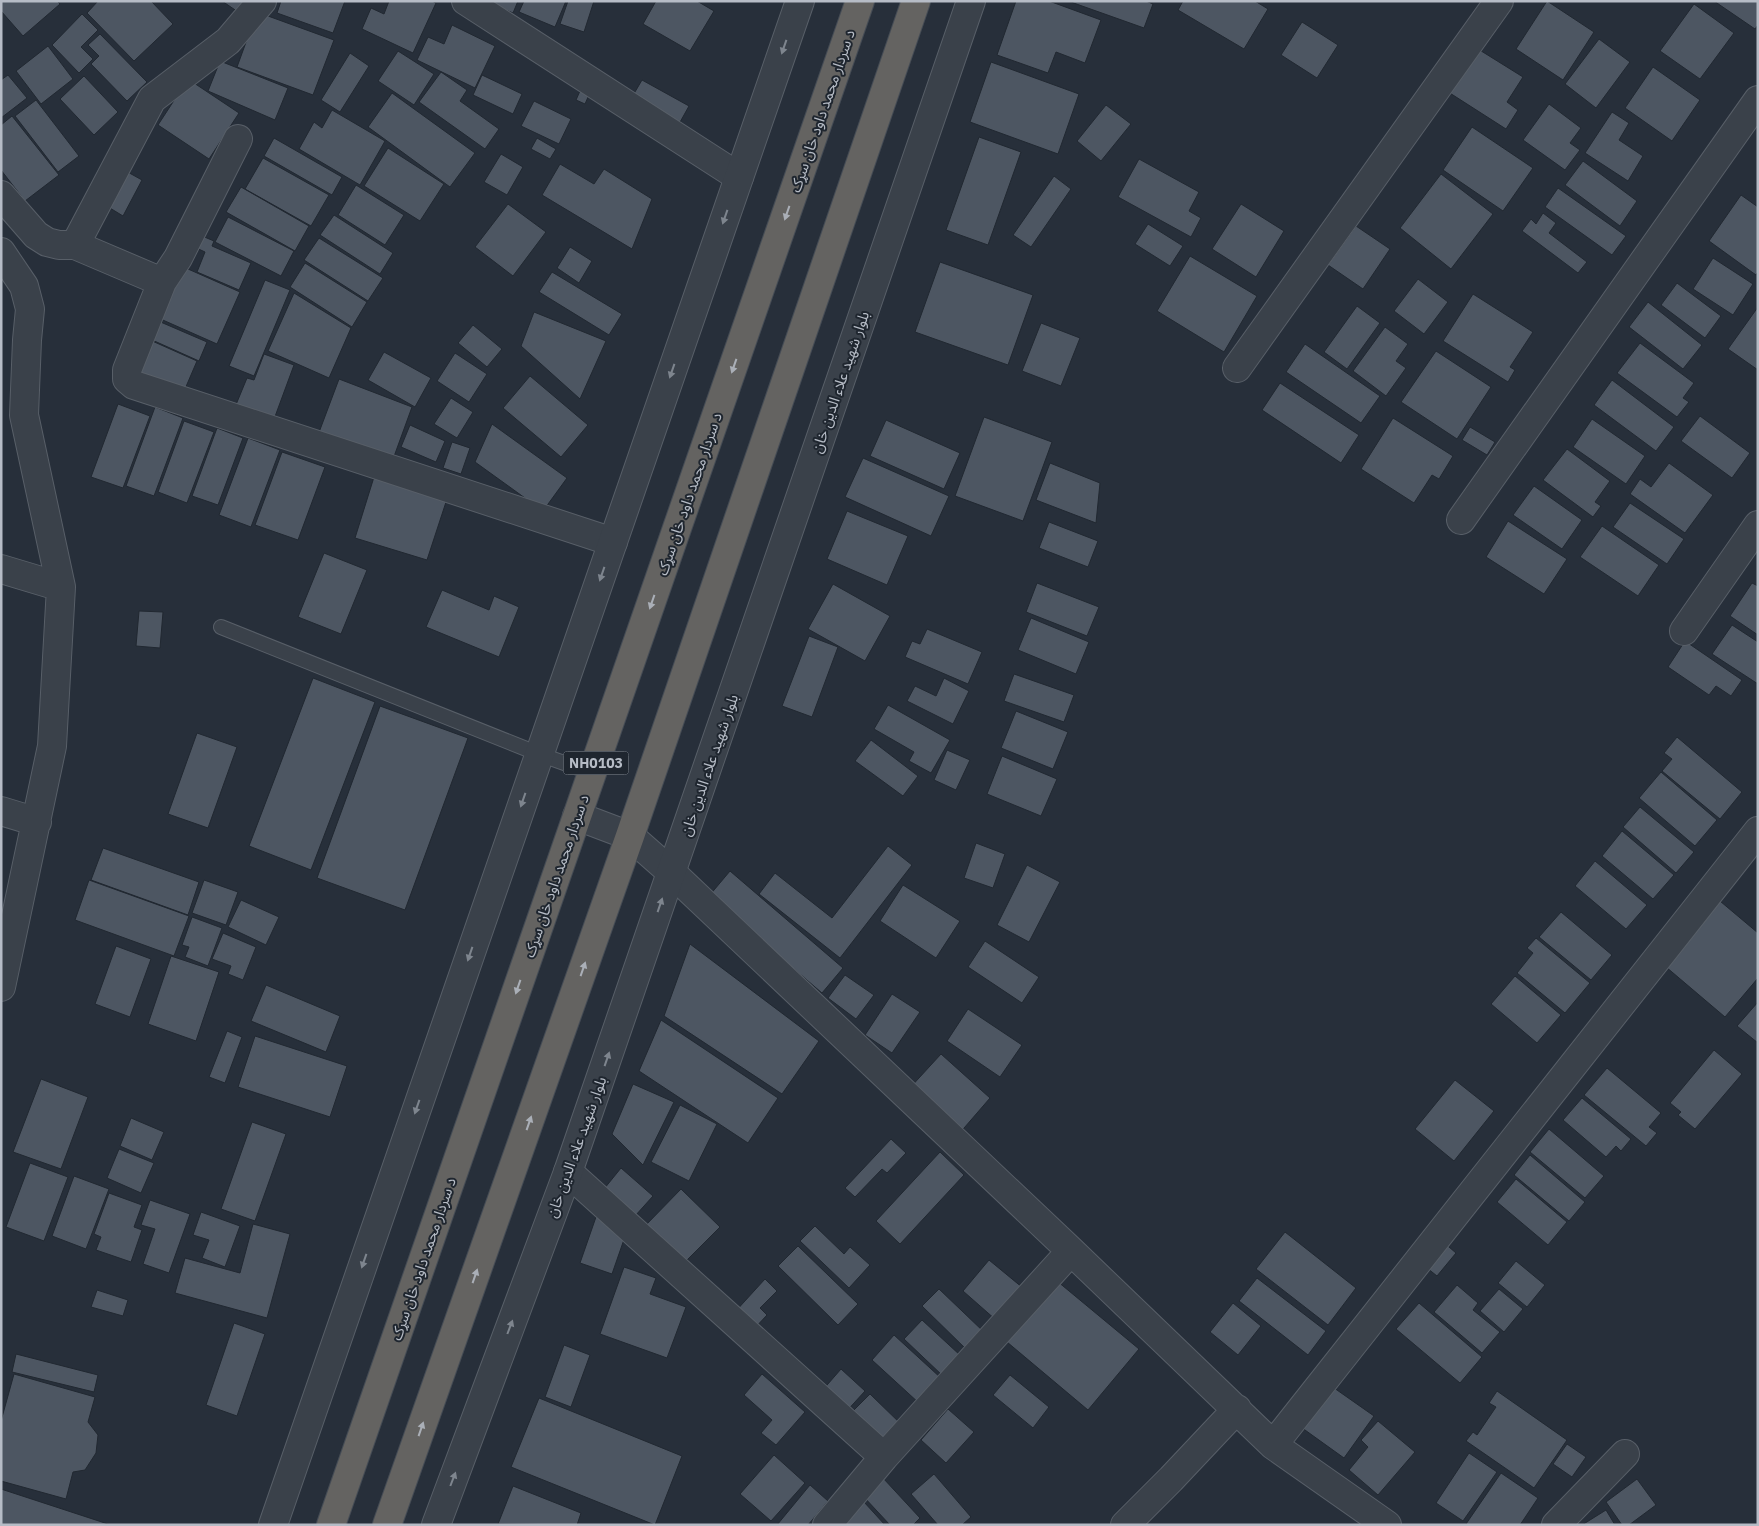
<svg xmlns="http://www.w3.org/2000/svg" width="1759" height="1526" font-family="'IBM Plex Sans','Noto Sans Arabic',sans-serif">
  <style>
    .building { fill: #4d5662; stroke: #212831 }
    .lines { fill: none; stroke-linecap: round; stroke-linejoin: round }
    .service-casing { stroke: #585f68; stroke-width: 16 }
    .minor-casing { stroke: #585f68; stroke-width: 30 }
    .tertiary-casing { stroke: #585f68; stroke-width: 30 }
    .trunk-casing { stroke: #454c55; stroke-width: 30 }
    .service { stroke: #3a414a; stroke-width: 14 }
    .minor { stroke: #3a414a; stroke-width: 28 }
    .tertiary { stroke: #3a414a; stroke-width: 28 }
    .trunk { stroke: #646361; stroke-width: 28 }
    .oneway { fill: #7e858e }
    .oneway2 { fill: #aaafb7 }
    .labels { text-anchor: middle; dominant-baseline: central; stroke-width: 4; stroke-linejoin: round; paint-order: stroke }
    .shield { fill: #1f262f; stroke: #898f99; stroke-width: 1 }
    .shield-label { font-size: 14px; font-weight: bold; fill: #b6bcc6 }
    .street-label { font-size: 15px; fill: #b6bcc6; stroke: #1f262f }
  </style>
  <rect width="100%" height="100%" fill="#272f3a"/>
  <path class="building" d="M1,1H57L60,4L23,36L1,11Z
    M98,1H151L173,24L134,61L87,13Z
    M222,1H254L244,16Z
    M281,1H345L333,33L277,13Z
    M389,1H432L436,3L413,53L362,29L371,8L384,14Z
    M485,1H518L513,13Z
    M524,1H566L555,27L519,12Z
    M568,1H594L584,32L560,24Z
    M656,1H697L714,11L690,51L643,24Z
    M1016,1H1049L1101,20L1085,63L1056,52L1048,73L997,55Z
    M1068,1H1146L1153,4L1144,28Z
    M1183,1H1255L1268,9L1244,49L1178,10Z
    M1547,1L1594,32L1563,80L1516,49Z
    M1714,1H1758V25L1755,29Z
    M1694,4L1734,33L1700,79L1660,51Z
    M257,12L334,40L313,95L237,67Z
    M82,14L98,30L81,47L93,59L79,73L52,45Z
    M1302,22L1338,45L1317,78L1281,55Z
    M452,25L495,46L475,88L417,60L428,37L444,44Z
    M100,34L147,82L127,101L91,64L99,56L88,45Z
    M1599,39L1630,62L1596,108L1565,84Z
    M1470,44L1523,77L1507,102L1518,110L1506,129L1442,88Z
    M48,46L73,79L41,104L16,71Z
    M398,51L434,74L414,105L378,81Z
    M350,53L369,66L340,112L321,100Z
    M220,61L288,88L275,120L208,91Z
    M991,62L1079,94L1058,154L970,122Z
    M1653,67L1700,100L1672,141L1625,108Z
    M441,72L467,90L460,101L499,129L485,149L419,102Z
    M8,75L27,98L1,118V80Z
    M482,75L522,94L513,114L473,95Z
    M84,76L118,112L94,135L60,99Z
    M188,79L239,113L209,159L158,125Z
    M642,80L689,106L679,124L632,97Z
    M583,84L592,88L585,104L576,100Z
    M392,93L475,153L450,187L368,127Z
    M36,100L79,156L58,172L15,116Z
    M534,101L571,119L559,144L521,126Z
    M1549,104L1581,128L1570,143L1580,150L1565,170L1523,140Z
    M1106,105L1131,124L1101,161L1077,141Z
    M332,110L385,141L360,185L299,149L314,122L322,128Z
    M1612,112L1629,123L1619,140L1643,156L1628,181L1585,153Z
    M12,116L59,175L25,201L1,170V125Z
    M1472,127L1533,168L1503,211L1443,170Z
    M979,137L1021,152L988,245L946,230Z
    M274,138L342,177L332,195L264,156Z
    M537,138L556,149L550,159L531,149Z
    M388,148L444,184L420,221L364,186Z
    M501,154L523,167L507,195L484,182Z
    M263,158L329,195L311,226L245,189Z
    M1139,159L1199,192L1189,211L1201,218L1191,237L1118,197Z
    M1583,161L1637,201L1620,226L1565,185Z
    M560,164L594,184L604,169L652,199L632,249L542,195Z
    M124,170L142,180L123,216L105,205Z
    M1441,174L1493,214L1451,269L1400,228Z
    M1054,176L1071,189L1031,247L1013,235Z
    M356,185L404,215L385,245L338,215Z
    M241,187L309,226L295,251L226,212Z
    M1558,188L1626,236L1612,255L1545,207Z
    M1741,195L1758,207V272L1756,275L1709,241Z
    M508,204L546,232L513,276L475,247Z
    M1241,204L1284,231L1256,277L1212,249Z
    M1543,213L1556,223L1549,233L1587,262L1578,273L1522,231L1531,219L1536,224Z
    M334,215L393,253L380,274L320,235Z
    M228,217L294,251L281,276L215,242Z
    M1148,224L1183,246L1170,266L1135,244Z
    M1356,226L1390,249L1363,289L1328,265Z
    M195,233L214,241L212,246L251,263L239,290L197,272L205,252L190,245Z
    M319,238L383,278L368,301L304,260Z
    M570,247L592,261L579,283L557,268Z
    M1190,256L1257,296L1224,352L1157,311Z
    M1713,258L1753,284L1733,315L1693,289Z
    M940,262L1033,295L1008,365L915,332Z
    M305,263L367,302L352,327L290,287Z
    M179,265L240,292L217,344L156,317Z
    M552,272L622,314L609,335L539,292Z
    M1418,279L1448,302L1424,334L1394,311Z
    M265,280L290,290L254,376L229,366Z
    M1677,283L1721,316L1705,338L1661,305Z
    M294,293L351,328L329,378L268,351Z
    M1473,294L1533,332L1510,367L1515,370L1508,382L1443,341Z
    M1648,302L1702,345L1683,369L1629,327Z
    M1357,306L1380,323L1347,369L1324,352Z
    M1758,307V370L1728,349Z
    M534,312L606,341L580,399L521,346Z
    M149,317L207,342L199,361L141,335Z
    M1041,323L1080,338L1061,386L1022,371Z
    M473,325L502,349L487,367L458,343Z
    M1385,327L1408,344L1396,361L1406,368L1386,396L1353,371Z
    M141,336L197,361L182,396L126,372Z
    M1640,343L1694,383L1683,398L1689,402L1677,417L1617,373Z
    M1305,344L1380,396L1361,423L1286,372Z
    M1436,351L1491,387L1457,439L1401,402Z
    M384,352L431,378L415,407L368,380Z
    M455,353L487,374L469,402L437,381Z
    M264,354L294,365L273,422L235,407L247,378L254,380Z
    M530,376L588,425L561,457L503,408Z
    M339,379L412,407L392,462L318,435Z
    M1612,380L1674,427L1656,451L1594,405Z
    M1280,383L1359,435L1341,463L1262,410Z
    M451,398L473,412L457,438L434,424Z
    M118,404L150,416L123,488L91,477Z
    M155,407L183,418L154,496L126,486Z
    M1700,416L1750,453L1732,478L1681,441Z
    M984,417L1052,442L1023,521L955,496Z
    M1393,418L1453,456L1439,479L1432,475L1414,503L1361,469Z
    M1592,419L1645,456L1626,484L1573,447Z
    M886,420L960,453L944,489L870,456Z
    M184,421L214,432L187,503L158,492Z
    M492,424L567,478L543,511L475,462Z
    M410,425L445,441L436,462L401,447Z
    M1470,427L1495,442L1487,455L1462,440Z
    M217,428L243,438L218,505L192,496Z
    M248,438L280,450L251,527L219,515Z
    M452,442L470,448L461,474L443,468Z
    M1567,449L1610,481L1595,502L1601,506L1593,517L1543,480Z
    M282,452L325,467L298,540L255,525Z
    M863,458L949,496L931,536L845,497Z
    M1050,463L1100,483L1096,523L1036,500Z
    M1669,463L1713,495L1685,533L1630,494L1640,479L1651,487Z
    M374,477L447,499L427,560L355,538Z
    M1534,486L1582,520L1562,549L1513,515Z
    M1630,503L1684,539L1667,564L1613,527Z
    M847,511L908,536L887,585L827,559Z
    M1508,521L1567,559L1544,594L1486,557Z
    M1049,522L1098,541L1088,567L1039,548Z
    M1602,526L1659,565L1638,596L1580,557Z
    M324,553L367,570L341,634L298,617Z
    M1037,583L1099,607L1087,636L1026,612Z
    M1752,583L1758,586V635L1730,616Z
    M833,584L890,616L865,661L808,629Z
    M442,590L489,610L494,596L519,607L499,657L426,627Z
    M139,611L163,612L160,648L136,646Z
    M1031,618L1089,642L1076,674L1018,650Z
    M1732,625L1758,642V684L1712,654Z
    M927,629L982,652L968,684L905,657L912,641L920,644Z
    M809,636L838,647L812,717L782,706Z
    M1685,641L1742,680L1731,696L1716,686L1709,695L1668,667Z
    M1014,674L1074,695L1064,722L1004,701Z
    M313,678L375,702L311,870L249,846Z
    M944,678L969,691L953,724L907,701L915,686L936,696Z
    M888,705L950,740L931,773L909,761L914,752L874,729Z
    M380,706L468,738L405,910L317,878Z
    M1016,711L1068,732L1053,769L1001,748Z
    M197,733L237,747L208,828L168,814Z
    M1677,737L1742,792L1720,819L1662,771L1672,759L1664,753Z
    M871,740L918,776L903,796L855,761Z
    M947,750L970,760L956,790L934,780Z
    M1002,756L1057,779L1041,816L987,794Z
    M1661,772L1717,820L1695,846L1639,798Z
    M1640,807L1694,852L1676,873L1623,827Z
    M1622,831L1674,875L1653,899L1602,856Z
    M976,843L1005,854L993,888L964,878Z
    M888,846L912,865L840,958L759,894L775,873L832,918Z
    M103,848L199,882L188,915L91,880Z
    M1595,861L1647,905L1626,929L1575,886Z
    M1027,865L1060,882L1029,942L997,925Z
    M730,871L843,968L822,993L709,896Z
    M89,880L189,916L174,956L75,920Z
    M204,880L238,892L226,925L192,913Z
    M903,885L960,921L936,958L880,921Z
    M1714,896L1758,933V978L1725,1017L1659,961Z
    M241,900L279,917L266,945L228,927Z
    M1561,912L1612,955L1591,980L1539,937Z
    M192,917L222,928L208,966L185,957L189,947L182,945Z
    M223,933L256,947L243,980L228,974L231,966L212,959Z
    M1536,938L1590,983L1565,1013L1517,973L1533,953L1527,948Z
    M985,941L1039,977L1022,1003L968,967Z
    M690,944L819,1041L782,1094L664,1016Z
    M116,946L151,959L130,1017L95,1004Z
    M171,956L219,972L196,1041L148,1024Z
    M845,975L874,995L856,1019L828,998Z
    M1515,976L1561,1015L1537,1043L1491,1004Z
    M266,985L340,1016L326,1052L251,1021Z
    M892,994L920,1012L892,1053L865,1035Z
    M1758,1002V1043L1737,1026Z
    M968,1009L1022,1045L1000,1077L947,1041Z
    M661,1020L778,1098L748,1143L639,1071Z
    M227,1031L242,1037L225,1083L209,1077Z
    M255,1036L347,1066L330,1117L238,1087Z
    M1714,1050L1742,1074L1695,1129L1678,1115L1681,1112L1670,1103Z
    M941,1054L990,1098L958,1135L908,1090Z
    M1607,1068L1661,1113L1649,1127L1657,1133L1646,1146L1584,1095Z
    M41,1079L88,1097L61,1169L13,1152Z
    M1455,1080L1494,1111L1454,1161L1415,1129Z
    M633,1084L674,1102L643,1165L612,1134Z
    M1582,1098L1631,1139L1621,1151L1616,1146L1606,1157L1563,1120Z
    M680,1105L717,1124L689,1181L651,1162Z
    M131,1118L164,1132L152,1160L120,1146Z
    M252,1122L286,1134L255,1221L221,1209Z
    M1549,1129L1604,1176L1585,1198L1530,1152Z
    M891,1139L906,1153L887,1173L882,1169L855,1197L845,1188Z
    M119,1149L154,1163L141,1193L107,1178Z
    M940,1152L964,1175L900,1244L876,1221Z
    M1530,1155L1585,1202L1569,1221L1514,1175Z
    M30,1163L68,1177L44,1241L6,1227Z
    M621,1168L653,1196L635,1216L604,1189Z
    M74,1176L109,1189L86,1249L52,1236Z
    M1516,1179L1567,1222L1548,1245L1497,1202Z
    M681,1189L720,1227L683,1264L645,1226Z
    M109,1193L142,1205L134,1227L142,1230L131,1262L96,1250L101,1237L94,1234Z
    M150,1200L190,1214L169,1273L143,1264L155,1229L141,1225Z
    M201,1212L240,1226L225,1267L202,1258L209,1240L193,1235Z
    M596,1217L628,1228L612,1274L580,1263Z
    M253,1224L290,1234L267,1318L175,1293L185,1258L240,1273Z
    M815,1226L844,1254L850,1247L870,1265L849,1288L800,1241Z
    M1285,1232L1356,1288L1328,1325L1256,1269Z
    M1442,1241L1456,1253L1437,1276L1422,1264Z
    M798,1246L858,1304L838,1325L778,1266Z
    M989,1260L1023,1288L996,1320L963,1291Z
    M1516,1261L1545,1285L1527,1307L1498,1283Z
    M624,1267L656,1278L650,1294L686,1307L667,1358L600,1334Z
    M1257,1278L1326,1331L1308,1355L1239,1301Z
    M765,1279L777,1291L760,1308L767,1315L753,1330L734,1313Z
    M1057,1281L1139,1349L1088,1410L1007,1342Z
    M1457,1285L1478,1303L1473,1310L1500,1332L1482,1353L1434,1312Z
    M939,1289L985,1333L968,1351L922,1306Z
    M1499,1289L1523,1309L1504,1332L1480,1311Z
    M97,1290L128,1300L123,1316L91,1307Z
    M1233,1303L1261,1326L1238,1355L1210,1332Z
    M1419,1303L1482,1357L1460,1383L1396,1329Z
    M922,1320L961,1356L943,1376L904,1339Z
    M234,1323L265,1334L237,1416L206,1405Z
    M894,1335L942,1379L920,1404L872,1360Z
    M564,1345L590,1355L571,1407L545,1397Z
    M16,1354L98,1375L94,1392L12,1372Z
    M841,1369L865,1391L844,1414L821,1392Z
    M14,1374L95,1397L88,1422L98,1435L96,1453L85,1470L73,1472L66,1499L1,1481V1421Z
    M762,1374L805,1412L776,1445L761,1433L772,1420L744,1395Z
    M1010,1375L1049,1407L1033,1428L993,1395Z
    M1327,1383L1374,1416L1344,1458L1298,1425Z
    M1497,1391L1567,1440L1534,1488L1466,1441L1473,1432L1477,1435L1496,1407L1489,1403Z
    M870,1394L903,1426L882,1448L848,1416Z
    M539,1398L682,1456L655,1525L511,1467Z
    M948,1409L974,1432L946,1463L921,1440Z
    M1378,1421L1415,1452L1378,1495L1349,1470L1368,1447L1361,1440Z
    M1567,1444L1586,1457L1572,1477L1553,1464Z
    M1469,1453L1497,1472L1463,1521L1436,1503Z
    M774,1455L805,1483L771,1521L740,1494Z
    M1501,1473L1538,1498L1520,1525H1468L1466,1524Z
    M934,1474L971,1517L962,1525H938L911,1494Z
    M883,1478L920,1518L913,1525H890L863,1496Z
    M1637,1479L1656,1505L1629,1525H1622L1606,1502Z
    M810,1485L828,1501L808,1525H777Z
    M513,1486L581,1513L577,1525L498,1524Z
    M1,1489L111,1525H1Z
    M864,1502L885,1525H847L843,1521Z
    M1606,1510L1615,1525H1582Z"/>
  <g class="lines">
    <defs>
      <path id="service" d="M221,627L539,754L592,773"/>
      <path id="minor" d="M466,1L739,177
        M238,139L178,258L162,282L127,370V379L134,385L613,542
        M1,195L36,235L47,242L59,245H75L162,282
        M75,245L152,99L228,41L262,1
        M1,252L24,286L30,309L27,340L24,415L61,587L52,746L1,987
        M1237,368L1499,1
        M1461,520L1758,100
        M1,569L61,587
        M1684,631L1758,525
        M1,811L37,822
        M577,816L630,836L672,873L1071,1251L1273,1445L1387,1525
        M568,1172L884,1457
        M1273,1445L1758,831
        M827,1525L884,1457L1071,1251
        M1125,1525L1171,1479L1237,1409
        M1556,1525L1625,1454"/>
      <path id="tertiary" d="M273,1525L800,1
        M436,1525L568,1172L971,1"/>
      <path id="trunk" d="M331,1525L860,1
        M387,1525L630,836L916,1"/>
    </defs>
    <use href="#service" class="service-casing"/>
    <use href="#minor" class="minor-casing"/>
    <use href="#tertiary" class="tertiary-casing"/>
    <use href="#trunk" class="trunk-casing"/>
    <use href="#service" class="service"/>
    <use href="#minor" class="minor"/>
    <use href="#tertiary" class="tertiary"/>
    <use href="#trunk" class="trunk"/>
  </g>
  <defs><path id="oneway-solid" d="M-6-.8H1V-3.2L6.5 0L1 3.2V.8H-6Z" transform="scale(1.25)"/></defs>
  <g class="oneway">
    <use href="#oneway-solid" transform="translate(784 47) rotate(109)"/>
    <use href="#oneway-solid" transform="translate(725 217) rotate(109)"/>
    <use href="#oneway-solid" transform="translate(672 371) rotate(109)"/>
    <use href="#oneway-solid" transform="translate(602 574) rotate(109)"/>
    <use href="#oneway-solid" transform="translate(523 800) rotate(109)"/>
    <use href="#oneway-solid" transform="translate(660 905) rotate(-71)"/>
    <use href="#oneway-solid" transform="translate(470 954) rotate(109)"/>
    <use href="#oneway-solid" transform="translate(607 1059) rotate(-71)"/>
    <use href="#oneway-solid" transform="translate(417 1107) rotate(109)"/>
    <use href="#oneway-solid" transform="translate(364 1261) rotate(109)"/>
    <use href="#oneway-solid" transform="translate(510 1327) rotate(-69)"/>
    <use href="#oneway-solid" transform="translate(453 1479) rotate(-69)"/>
  </g>
  <g class="oneway2">
    <use href="#oneway-solid" transform="translate(787 213) rotate(109)"/>
    <use href="#oneway-solid" transform="translate(734 366) rotate(109)"/>
    <use href="#oneway-solid" transform="translate(652 602) rotate(109)"/>
    <use href="#oneway-solid" transform="translate(583 969) rotate(-71)"/>
    <use href="#oneway-solid" transform="translate(518 987) rotate(109)"/>
    <use href="#oneway-solid" transform="translate(529 1123) rotate(-71)"/>
    <use href="#oneway-solid" transform="translate(475 1276) rotate(-71)"/>
    <use href="#oneway-solid" transform="translate(421 1429) rotate(-71)"/>
  </g>
  <g class="labels">
    <rect class="shield" x="563.5" y="751.5" width="65" height="23" rx="4"/>
    <g class="shield-label">
      <text x="596" y="763">NH0103</text>
    </g>
    <g class="street-label">
      <text transform="translate(822 111) rotate(-71)">د سردار محمد داود خان سړک</text>
      <text transform="translate(840 382) rotate(-71)">بلوار شهید علاء الدین خان</text>
      <text transform="translate(689 494) rotate(-71)">د سردار محمد داود خان سړک</text>
      <text transform="translate(709 765) rotate(-71)">بلوار شهید علاء الدین خان</text>
      <text transform="translate(556 876) rotate(-71)">د سردار محمد داود خان سړک</text>
      <text transform="translate(576 1147) rotate(-70)">بلوار شهید علاء الدین خان</text>
      <text transform="translate(423 1259) rotate(-71)">د سردار محمد داود خان سړک</text>
    </g>
  </g>
  <rect width="1759" height="1526" fill="none" stroke="#b6bcc6" stroke-width="5"/>
</svg>
